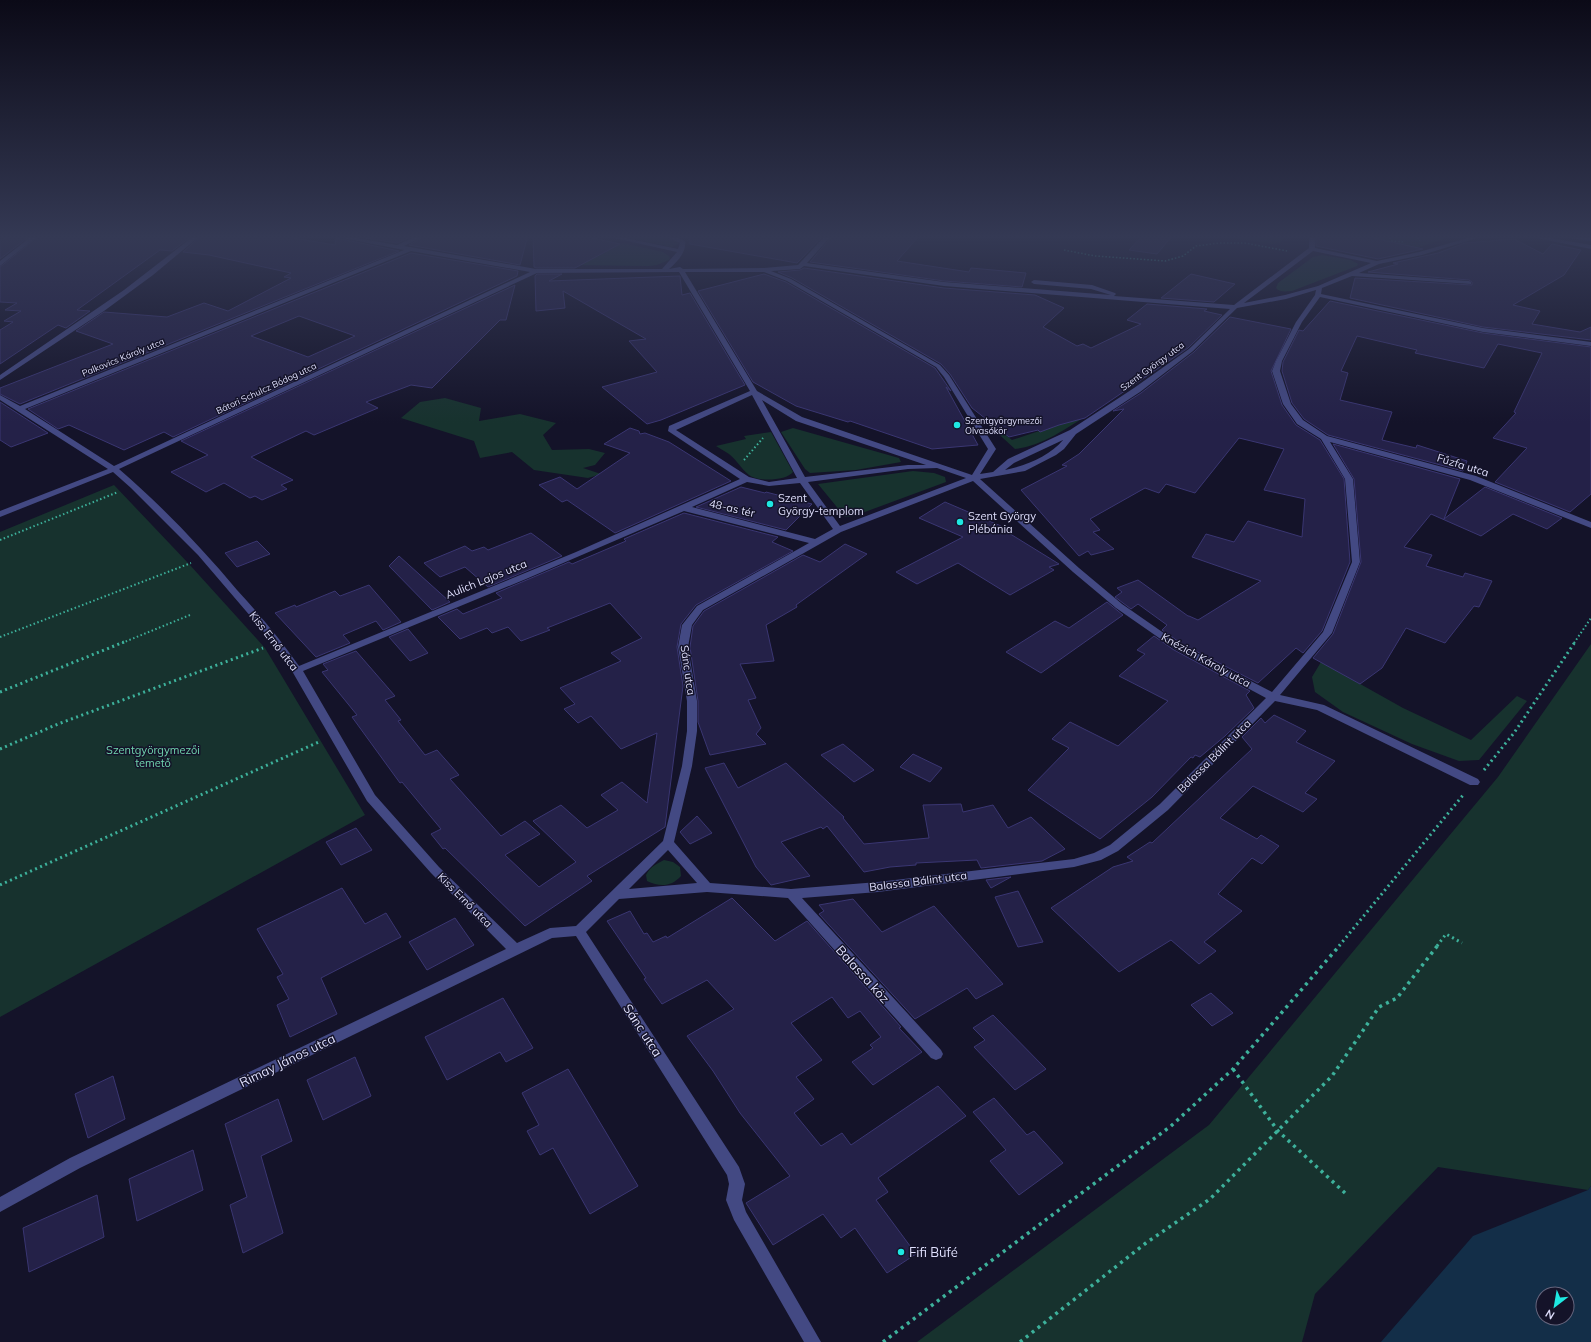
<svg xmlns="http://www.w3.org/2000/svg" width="1591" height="1342" font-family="Mulish,sans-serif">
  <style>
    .green { fill: #17322e }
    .water { fill: #132e48; fill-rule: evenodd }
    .building { fill: #242148; stroke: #3a3672; fill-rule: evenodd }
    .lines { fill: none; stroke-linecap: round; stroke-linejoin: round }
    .path-far3 { stroke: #3db19b; stroke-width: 1.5; stroke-dasharray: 1.5 2; stroke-linecap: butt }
    .path-far2 { stroke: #3db19b; stroke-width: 2; stroke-dasharray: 1.5 2.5; stroke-linecap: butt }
    .path-far1 { stroke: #3db19b; stroke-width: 3; stroke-dasharray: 2 3.5; stroke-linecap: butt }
    .path { stroke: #3db19b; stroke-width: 3.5; stroke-dasharray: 3 4.5; stroke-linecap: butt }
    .minor { fill: #434983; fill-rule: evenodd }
    .poi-dot { fill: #1ee8e2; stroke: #141329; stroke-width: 1.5 }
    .labels { text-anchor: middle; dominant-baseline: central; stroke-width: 3; stroke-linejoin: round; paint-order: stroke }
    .far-street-label { font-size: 9px; fill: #dfdffc; stroke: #141329 }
    .far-poi-label { font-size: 9px; fill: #dfdffc; stroke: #141329; text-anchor: start }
    .street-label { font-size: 11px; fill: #dfdffc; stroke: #141329 }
    .poi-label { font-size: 11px; fill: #dfdffc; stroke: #141329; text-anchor: start }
    .park-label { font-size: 11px; fill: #71d6af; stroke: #141329 }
    .near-street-label { font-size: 13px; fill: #dfdffc; stroke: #141329 }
    .near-poi-label { font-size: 13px; fill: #dfdffc; stroke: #141329; text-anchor: start }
  </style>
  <rect width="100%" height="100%" fill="#141329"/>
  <path class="green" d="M615,235H655L678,241V244L672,247Z
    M1212,235H1282L1283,238L1281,243L1272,244Z
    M1360,235H1456L1416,248Z
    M622,243L663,252L670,257L669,260L657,265L648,266L575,265L592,257L599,256Z
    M1322,255L1351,260L1358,264L1357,266L1292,291C1287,291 1280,293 1276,288L1278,283L1313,257Z
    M445,398L481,408L479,421L520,414L556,423L543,435L552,450L589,449L605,453L595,465L583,468L601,474L588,478L534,470L512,452L480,458L474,441L401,418L420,402Z
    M1090,414C1066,428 1043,446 1015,449L992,428L994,426L1012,440Z
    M793,428L899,458L901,462L856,470L810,473L805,469L781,432Z
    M771,432L793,472C786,481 758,482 749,475C741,469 737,460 729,454C725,451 720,449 716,446L746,439L744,436Z
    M913,471L934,473L945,477L946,482L854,516L845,517L818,484Z
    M114,485L189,564L265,648L365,815L0,1017V532Z
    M1591,644V1186L1588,1190L1438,1167L1315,1294L1302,1342H917L1209,1125L1498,777Z
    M1321,662L1403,708L1471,740L1517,696L1527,701L1479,760L1459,761L1412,744L1343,712L1315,692L1312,677Z
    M664,860L673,862L680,867L681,876C671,887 660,887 647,881L646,875C650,867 656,864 664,860Z"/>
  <path class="water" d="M1591,1186V1342H1381L1473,1236L1588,1190ZM1543,1294H1567V1318H1543Z"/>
  <path class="building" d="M15,235H31L0,259V240Z
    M40,235H193L172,251L160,250L77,310L90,311L66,328L58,325L0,364V330L13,322L4,321L21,311L5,310L17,303L0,302V267Z
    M202,235H275L335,245L336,238L399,251L20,404L0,394V388L113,344L76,331L104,312L167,317L204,303L228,311L291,278L284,277L291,273L209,255L183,252Z
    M347,235H416L397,243Z
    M427,235H528L520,265L409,245Z
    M533,235H579L620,244L575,268H536L534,267Z
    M690,235H824L797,263L690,244Z
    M833,235H920L897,261L969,272L971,268L1026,273L1022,287L944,281L810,262Z
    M1143,235H1173L1157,254L1129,250Z
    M1316,235H1360L1423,249L1378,259L1316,246Z
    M1514,239L1543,254L1552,244L1581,250L1564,275L1513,305L1540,311L1532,324L1580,332L1591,327V340L1483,327L1350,298L1355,278L1472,285V282L1469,280L1368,272L1398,264L1393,263L1438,253L1465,243Z
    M411,253L518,271L517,276L173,437L164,432L124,450L69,425L58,429L28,409ZM299,316L355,336L308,357L251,336Z
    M804,268L944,288L1035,295L1064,308L1043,327L1077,346L1083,344L1091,348L1141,324L1127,320L1147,304L1207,309L1204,311L1222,315L1188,348L1085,418L1059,425L1040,432L1038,430L1009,437L972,408L950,374L941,364L792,278L778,272L800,270Z
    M537,274H562L549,281L680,276L682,295L690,293L745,385L661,420L647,424L602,387L657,372L629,341L646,339L563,291L565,308L536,311L535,276Z
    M764,274L786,282L935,368L951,391L946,387L978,445L932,449L850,421L848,422L796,406L753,382L698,291Z
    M1191,274L1235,284L1214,302L1161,298Z
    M515,285L506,320H500L432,388L411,385L366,402L378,408L314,435L306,431L251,457L293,480L281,485L287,489L262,500L255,496L250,498L224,483L206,492L171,472L208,455L181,441Z
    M1330,301L1483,333L1591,347V494L1570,512L1495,482L1527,448L1493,438L1516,413L1514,412L1542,353L1498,344L1484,368L1415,353L1417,350L1357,336L1341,371L1348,373L1340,400L1392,412L1382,440L1416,448L1417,445L1467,461L1463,471L1328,435L1304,419L1292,403L1282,371L1283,362L1299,330L1303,331Z
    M1230,317L1291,329L1271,371L1282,405L1296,425L1320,440L1344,479L1350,562L1322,631L1303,653L1296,648L1258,683L1182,644L1162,630L1167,625L1138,604L1131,609L1115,597L1122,592L1117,588L1138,580L1188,616H1189L1198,620L1261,581L1192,557L1206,534L1234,542L1248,521L1302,537L1305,499L1264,490L1284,449L1239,438L1195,493L1166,484L1159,493L1145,488L1090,519L1100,530L1093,532L1114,549L1091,555L1088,551L1079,556L1021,490L1067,466L1062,465L1079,454L1124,409L1113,411L1141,393L1194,352Z
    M0,402L48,433L11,447L0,440Z
    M630,428L639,431L640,434L645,433L669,442L731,481L615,533L567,500L562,502L539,485L560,477L577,489L630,453L604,444Z
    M1333,444L1460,479L1444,519L1485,487L1562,518L1547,529L1513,514L1481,536L1431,514L1404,547L1432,555L1426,566L1463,577L1465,573L1492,581L1479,607L1474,606L1445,643L1406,628L1382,668L1360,684L1313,658L1333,634L1361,562L1354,479Z
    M741,487L765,493L766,492L812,504L786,530L696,507Z
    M945,502L1001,526L999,527L1059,564L1049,567L1054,570L1010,595L958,563L917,584L896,572L963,537L919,518Z
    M684,513L778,537L772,542L793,551L696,605L681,624L677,647L683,686L665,827L587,876L592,881L525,926L445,848L443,849L431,834L441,829L402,782L400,783L352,717L357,715L322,672L328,670L323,664L356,651L395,696L385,700L401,720L398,721L425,755L437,750L459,775L450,779L501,836L525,821L540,834L505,855L539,887L576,862L533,821L561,805L587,828L618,810L601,795L622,782L647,803L657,733L621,749L591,716L578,723L564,709L575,704L560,688L621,661L611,653L642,638L610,603L547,628L550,630L521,641L508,627L492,633L487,628L460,639L438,617L457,609L463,614L502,598L496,593L569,562L572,564L626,541L624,539Z
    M531,533L562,556L488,587L465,567L440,577L424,563L465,546L472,551L484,547L488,550Z
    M257,541L270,554L237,567L225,553Z
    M845,544L867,554L796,605L797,607L766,625L774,661L740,664L756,698L748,700L761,728L756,734L766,744L710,755L698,722V701L690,647L693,626L704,611L803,555L820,562Z
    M399,556L450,602L432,610L389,566Z
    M369,585L401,622L383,630L376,621L343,635L350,643L316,657L275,613L295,605L296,607L335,591L340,596Z
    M1107,602L1123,615L1041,673L1006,652L1055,621L1069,628Z
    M408,629L428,653L410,661L389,637Z
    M1154,636L1174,650L1250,691L1246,695L1254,708L1225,736L1200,757L1195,755L1193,758L1191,757L1152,797L1100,839L1028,790L1069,748L1052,739L1070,722L1118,746L1168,701L1119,676L1145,654L1137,650Z
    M1274,715L1306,731L1296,742L1335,761L1305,793L1317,799L1303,812L1253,786L1220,818L1257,839L1261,835L1279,846L1262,864L1252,858L1218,894L1242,911L1204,942L1216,951L1199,964L1171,940L1119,972L1051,908L1113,867L1133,861L1127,857L1150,842L1152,843L1252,749L1242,737L1261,718L1265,723Z
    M843,744L874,770L854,782L821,755Z
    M913,754L942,768L930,782L900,767Z
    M724,763L738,788L786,763L844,817L843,818L864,844L929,838L923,805L961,804L963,812L993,805L1008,828L1031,817L1065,849L1042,861L981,868L977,860L916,863V865L890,867L864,872L827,826L823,829L821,827L781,842L810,876L771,885L756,867L705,768Z
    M697,816L712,833L690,844L680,832Z
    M356,828L372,850L341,865L326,842Z
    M1011,877L991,888L986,880Z
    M342,888L365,924L386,913L401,937L321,978L337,1014L290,1037L277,1005L289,999L277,977L283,974L257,929Z
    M1018,891L1043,942L1018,947L995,897Z
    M732,898L775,941L807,921L901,1027L899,1028L922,1052L873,1085L852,1062L873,1048L870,1045L881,1037L860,1011L848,1018L832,997L791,1023L822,1060L796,1077L814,1099L794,1113L821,1146L842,1133L851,1145L938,1086L966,1116L878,1178L888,1192L876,1200L916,1254L887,1273L855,1228L841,1238L823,1214L773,1245L746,1203L790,1176L740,1113L713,1071L687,1036L734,1009L707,980L662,1004L644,979L646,978L607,921L630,911L644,934L647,933L653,942L666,936L667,938Z
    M853,899L882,932L934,906L1003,984L976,999L967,988L915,1019L819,914L824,911L819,905Z
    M455,918L474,945L427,970L409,942Z
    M1211,993L1233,1013L1212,1026L1191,1005Z
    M503,998L533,1048L506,1062L500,1052L447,1080L425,1037Z
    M993,1015L1046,1069L1015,1090L974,1047L985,1040L973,1028Z
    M355,1057L371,1096L323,1120L307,1080Z
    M568,1069L638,1186L590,1214L553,1148L540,1155L527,1131L539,1125L522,1093Z
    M113,1076L125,1119L88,1138L75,1094Z
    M994,1098L1027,1135L1034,1131L1063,1163L1019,1195L990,1161L1006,1150L973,1112Z
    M278,1099L292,1141L261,1156L283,1233L243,1253L230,1205L247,1197L225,1124Z
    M193,1150L203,1190L137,1221L129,1179Z
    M97,1195L104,1237L29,1272L23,1228Z"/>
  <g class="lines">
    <path class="path-far3" d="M1387,235L1392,241L1405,242
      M1415,235L1420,241
      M1064,250L1095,256L1165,261L1183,256L1196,246L1219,243H1245L1287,251"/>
    <path class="path-far2" d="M744,460L763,438
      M0,540L118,492
      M0,637L191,563
      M122,643L190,615
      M1574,643L1591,618"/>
    <path class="path-far1" d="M0,692L124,642
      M0,749L58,724L263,648
      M1484,770L1514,733L1575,642
      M0,885L321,741
      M1339,946L1464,794
      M1437,946L1446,934L1462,943"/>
    <path class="path" d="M1233,1069L1278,1131L1345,1193
      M883,1342L1171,1126L1233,1069L1340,945
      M1020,1342L1146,1243L1210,1199L1332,1076L1379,1007L1397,998L1438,945"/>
    <path class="minor" d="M33,235H39L0,266V261Z
      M195,235H201L153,275L104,311L0,380V375L124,290Z
      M327,235H339L397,245L419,235H426L404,246L536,269H662L677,252L601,235H611L678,249L680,243L662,235H670L685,241C687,252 677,262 669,269L680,267L683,269L764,268L798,265L826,235H832L807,263L944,282L1111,295L1091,289L1034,284L1031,282L1034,280L1092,285L1115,293L1116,294L1114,296L1234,305L1309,248V235H1315V248L1377,261L1419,252L1478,235H1487L1422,255L1379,264L1359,273L1469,281L1471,282V284L1352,276L1322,288L1321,294L1483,328L1591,342V346L1483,332L1320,297L1302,322L1282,361L1280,371L1291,404L1303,420L1327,436L1476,476L1591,522V528L1470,480L1330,442L1353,479L1360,562L1332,633L1280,695L1324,705L1478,779L1480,782L1478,785H1470L1317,710L1275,701L1168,810L1118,851L1101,860L1074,867L878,892L802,898L941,1050L943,1054L941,1058L936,1060L931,1058L788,898L707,892L619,899L586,932L739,1167L745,1184L742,1200L746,1212L821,1342H804L734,1220L726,1200L729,1184L727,1175L576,936L552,938L80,1168L0,1212V1197L70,1158L506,949L431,873L367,801L292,671L275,645L198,555L131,488L113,472L0,517V511L108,469L0,400V395L20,406L404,250ZM411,251L530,272L114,466L25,409ZM1313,251L1371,263L1318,286L1285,295L1244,303ZM804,266L944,286L1230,309L1189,349L1134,388L1070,430L1008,459L993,472L980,474L996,449L949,375L940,365L791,279L771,271L800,269ZM679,272L750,391L669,426L668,431L740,479L576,552L299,666C280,639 259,614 237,590C201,547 162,506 119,469L537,273ZM685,272H764L787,281L936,367L944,377L988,449L972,475L802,417L757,391ZM1316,290L1315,295L1296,322L1276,361L1272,371L1283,404L1297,424L1321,439L1345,479L1352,562L1323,632L1272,692L1181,645L1122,604L1079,568L980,479L1025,471L1056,455L1064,449L1076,434L1140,392L1193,351L1237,308L1286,299ZM752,395L797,478L769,482L749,477L676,430ZM762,400L796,421L926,465H908L805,477ZM1063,440C1050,456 1025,466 1005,470L1014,463ZM937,468L966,478L840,526L808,482L908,469ZM973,481L1073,572L1116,608L1175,649L1266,698L1160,804L1110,845L1094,853L1074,859L878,882L791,889L710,883L674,842L692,766L697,731V701L688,647L692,625L703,610L841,532ZM747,482L769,486L800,483L833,529L815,539L692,507ZM684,511L809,543L697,606L682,625L678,647L687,701V731L682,766L663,841L576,926L550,928L517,943L439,867L375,795L303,671L526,579ZM668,850L697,883L629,889Z
      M1521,235H1533L1591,245V249Z
      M1559,235L1591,237V241L1562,237Z"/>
  </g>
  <linearGradient id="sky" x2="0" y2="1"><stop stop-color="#0b0a17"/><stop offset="0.56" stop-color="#343954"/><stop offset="1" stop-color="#343954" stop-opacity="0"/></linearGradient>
  <rect width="1591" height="423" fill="url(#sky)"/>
  <g class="poi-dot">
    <circle cx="957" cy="425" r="4"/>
    <circle cx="770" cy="504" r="4"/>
    <circle cx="960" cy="522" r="4"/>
    <circle cx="901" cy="1252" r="4"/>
  </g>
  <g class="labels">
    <g class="far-street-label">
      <text transform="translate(123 357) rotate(-22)">Palkovics Károly utca</text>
      <text transform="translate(1152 366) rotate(-36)">Szent György utca</text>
      <text transform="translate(266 388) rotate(-25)">Bátori Schulcz Bódog utca</text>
    </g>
    <g class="far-poi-label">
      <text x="965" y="420">Szentgyörgymezői<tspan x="965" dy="10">Olvasókör</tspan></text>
    </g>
    <g class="street-label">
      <text transform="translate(1463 465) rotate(17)">Fűzfa utca</text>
      <text transform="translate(732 508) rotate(13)">48-as tér</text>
      <text transform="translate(486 579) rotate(-22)">Aulich Lajos utca</text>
      <text transform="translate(274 641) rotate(52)">Kiss Ernő utca</text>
      <text transform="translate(1206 660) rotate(29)">Knézich Károly utca</text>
      <text transform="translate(688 670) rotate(82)">Sánc utca</text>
      <text transform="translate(1214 756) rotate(-45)">Balassa Bálint utca</text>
      <text transform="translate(918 881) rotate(-7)">Balassa Bálint utca</text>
      <text transform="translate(465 900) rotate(45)">Kiss Ernő utca</text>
    </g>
    <g class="poi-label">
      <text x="778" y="498">Szent<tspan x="778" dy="13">György-templom</tspan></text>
      <text x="968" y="516">Szent György<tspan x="968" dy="13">Plébánia</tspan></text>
    </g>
    <g class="park-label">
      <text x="153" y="750">Szentgyörgymezői<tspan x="153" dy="13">temető</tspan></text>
    </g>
    <g class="near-street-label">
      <text transform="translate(863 974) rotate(48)">Balassa köz</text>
      <text transform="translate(643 1030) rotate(57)">Sánc utca</text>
      <text transform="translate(287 1060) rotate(-26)">Rimay János utca</text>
    </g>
    <g class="near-poi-label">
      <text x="909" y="1252">Fifi Büfé</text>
    </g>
  </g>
  <g transform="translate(1555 1306) rotate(211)"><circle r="19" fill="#141329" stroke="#65657d"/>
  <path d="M0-3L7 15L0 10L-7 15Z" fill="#1ee8e2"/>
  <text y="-6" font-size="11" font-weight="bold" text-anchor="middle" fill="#dfdffc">N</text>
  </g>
</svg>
